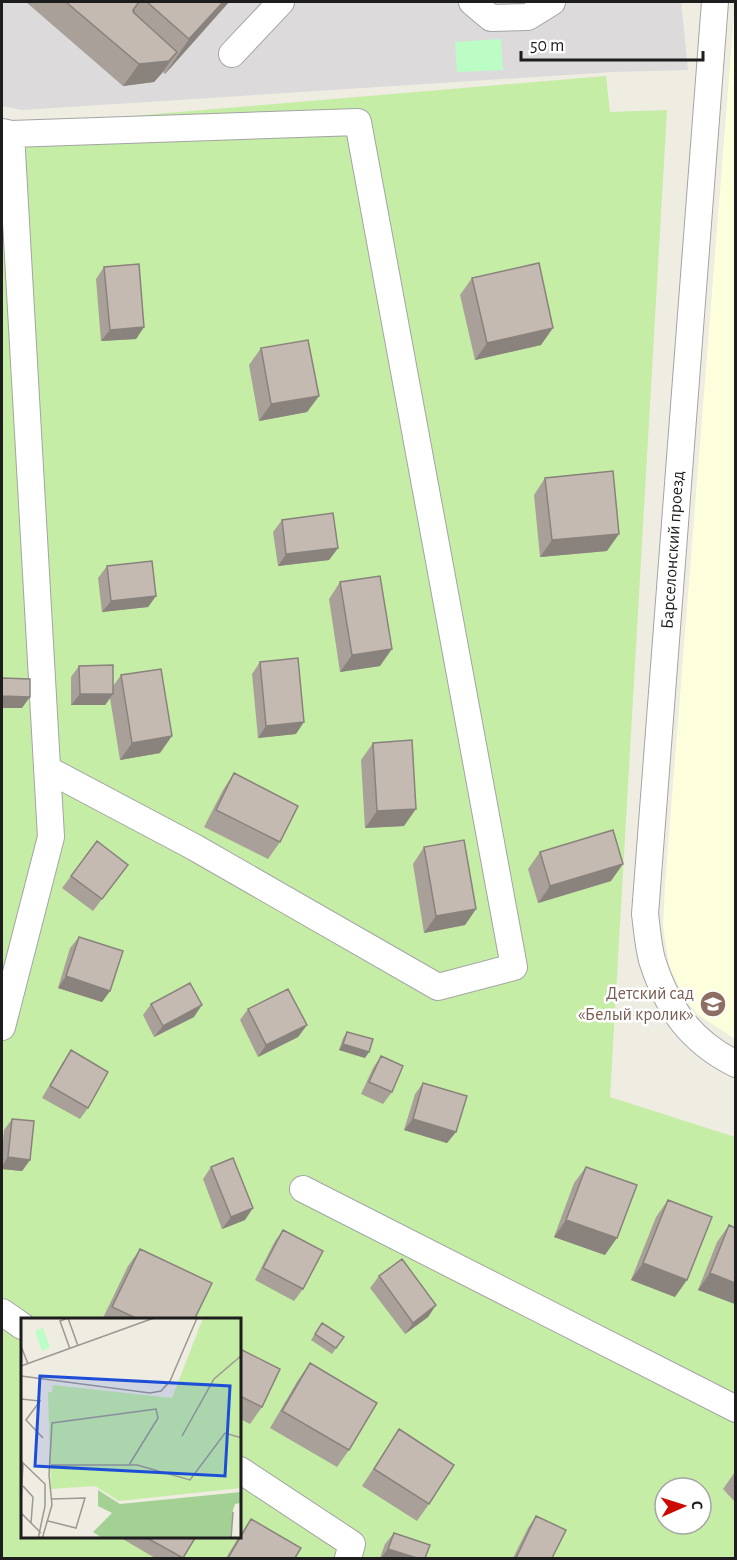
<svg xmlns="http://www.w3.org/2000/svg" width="737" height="1560" font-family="'Alegreya Sans',sans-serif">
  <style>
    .residential { fill: #dcdada }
    .education { fill: #fdffdc }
    .grass { fill: #c5eda5; fill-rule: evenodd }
    .park { fill: #bcfdc5 }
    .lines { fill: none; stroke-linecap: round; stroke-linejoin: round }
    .minor-casing { stroke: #a4a4a4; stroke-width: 28 }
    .minor { stroke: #fff; stroke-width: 26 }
    .wall { fill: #a9a099 }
    .shaded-wall { fill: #89827d }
    .building { fill: #c4bab2; stroke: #89827d; stroke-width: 1.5 }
    .labels { text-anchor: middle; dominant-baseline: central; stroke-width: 5; stroke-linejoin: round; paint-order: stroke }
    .street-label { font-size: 18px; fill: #1d1d1d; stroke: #fff }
    .education-label { font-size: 18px; fill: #785e54; stroke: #fff; text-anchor: end }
    .inset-road { fill: none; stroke: #9b9993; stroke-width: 1.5 }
    .view { fill: #1d4ed8; fill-opacity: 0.15; stroke: #1d4ed8; stroke-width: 3 }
    .inset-edge { fill: none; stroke: #1d1d1d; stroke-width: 3 }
  </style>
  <rect width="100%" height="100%" fill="#efece2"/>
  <path class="residential" d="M2,2H681L688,70L613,72L22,110L2,106Z"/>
  <path class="education" d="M735,2H736L735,1039L697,1014L682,994L669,965L663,925L665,885Z"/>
  <path class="grass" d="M606,76L610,112L667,110L610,1097L735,1137V1558H2V127ZM22,1320H240V1538H22ZM665,1488H701V1524H665Z"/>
  <path class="park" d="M501,39L503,70L457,72L455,42Z"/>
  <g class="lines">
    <defs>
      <path id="minor" d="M472,2L491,18L528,17L552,2
        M715,2L645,914C647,929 648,945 652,960C667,1008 690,1041 736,1064
        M232,54L281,2
        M2,132L11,134L358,122L514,967L438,987L194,847L47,769
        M2,1027L51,837L11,134
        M303,1189L736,1409
        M2,1312L22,1326
        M240,1470L352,1544L348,1558"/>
    </defs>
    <use href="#minor" class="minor-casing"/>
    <use href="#minor" class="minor"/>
  </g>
  <path class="wall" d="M26,2H229L165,74L163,72L154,82L123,86Z
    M104,267L144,327L136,339L101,341L96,279Z
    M472,278L541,345L475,360L460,295Z
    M261,348L319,396L307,412L259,421L249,365Z
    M545,478L607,551L540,557L534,495Z
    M282,520L338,548L329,560L278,566L273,532Z
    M107,566L156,596L148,607L102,612L98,578Z
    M340,582L380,666L340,672L329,599Z
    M260,662L296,734L258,738L252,674Z
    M79,666L113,686L121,675L160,753L120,760L110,698L105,705H71V677Z
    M373,743L404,826L365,828L361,760Z
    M234,773L280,842L268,859L204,827L223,790Z
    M424,847L476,909L465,925L424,933L413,864Z
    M540,852L611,881L538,903L528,869Z
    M128,865L93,911L62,888L71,876Z
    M79,937L110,991L102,1002L58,988L70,948Z
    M151,1004L194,1017L154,1037L143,1015Z
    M248,1009L307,1025L298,1037L258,1057L240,1020Z
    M347,1032L365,1058L339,1050L343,1038Z
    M71,1050L88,1108L80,1119L42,1098L63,1062Z
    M381,1056L392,1092L383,1104L361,1094L373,1068Z
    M423,1083L456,1132L447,1143L404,1130L415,1094Z
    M12,1119L30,1160L22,1171L2,1169V1151L4,1130Z
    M211,1167L245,1220L222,1229L203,1179Z
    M586,1167L605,1255L554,1237L574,1183Z
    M668,1200L675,1297L631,1280L656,1217Z
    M729,1225L735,1304L698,1290L717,1242Z
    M283,1230L303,1289L294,1301L255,1280L275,1241Z
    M140,1249L194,1320H102L128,1266Z
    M379,1276L436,1305L428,1317L405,1334L370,1288Z
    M322,1323L344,1337L332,1354L311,1340Z
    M240,1349L262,1407L250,1424L240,1419Z
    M310,1363L349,1450L337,1467L270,1428L298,1380Z
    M399,1429L429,1504L417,1521L362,1486Z
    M735,1472V1502L723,1489Z
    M536,1516L552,1558H513L528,1528Z
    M251,1519L295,1558H226L238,1538H240V1535Z
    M394,1533L425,1558H380L385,1544Z
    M121,1538H195L183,1558H155Z"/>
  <path class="shaded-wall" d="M223,2H229L165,74L189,39Z
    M177,52L162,73L154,82L123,86L139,64Z
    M144,327L136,339L101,341L110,330Z
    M553,328L541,345L475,360L487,343Z
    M319,396L307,412L259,421L271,404Z
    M619,534L607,551L540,557L552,540Z
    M338,548L329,560L278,566L286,554Z
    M156,596L148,607L102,612L111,601Z
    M392,649L380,666L340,672L352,655Z
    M80,694H113L105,705H71Z
    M2,696L30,697L22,708H2Z
    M304,722L296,734L258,738L266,726Z
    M172,736L160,753L120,760L132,743Z
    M416,809L404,826L365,828L377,811Z
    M623,864L611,881L538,903L550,886Z
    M476,909L465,925L424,933L436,916Z
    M66,976L110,991L102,1002L58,988Z
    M202,1005L194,1017L154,1037L163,1026Z
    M307,1025L298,1037L258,1057L266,1045Z
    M343,1044L369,1052L365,1058L339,1050Z
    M413,1119L456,1132L447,1143L404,1130Z
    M8,1157L30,1160L22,1171L2,1169V1166Z
    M253,1208L245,1220L222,1229L231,1217Z
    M566,1220L617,1238L605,1255L554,1237Z
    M643,1263L687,1280L675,1297L631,1280Z
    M710,1273L735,1283V1304L698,1290Z
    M436,1305L428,1317L405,1334L413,1323Z
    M388,1549L417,1558H381Z"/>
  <path class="building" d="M66,2H139L133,10L134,11L133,12L177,52L169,61L139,64Z
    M147,2H223L189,39Z
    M539,263L553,328L487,343L472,278Z
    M139,264L144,327L110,330L104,267Z
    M308,340L319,396L271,404L261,348Z
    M613,471L619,534L552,540L545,478Z
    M333,513L338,548L286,554L282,520Z
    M152,561L156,596L111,601L107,566Z
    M380,576L392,649L352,655L340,582Z
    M298,658L304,722L266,726L260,662Z
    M113,665V694H80L79,666Z
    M161,669L172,736L132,743L121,675Z
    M2,678L30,679V697L2,696Z
    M412,740L416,809L377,811L373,743Z
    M234,773L298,806L280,842L216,810Z
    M613,830L623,864L550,886L540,852Z
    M464,840L476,909L436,916L424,847Z
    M97,841L128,865L102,899L71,876Z
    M79,937L123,951L110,991L66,976Z
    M190,983L202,1005L163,1026L151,1004Z
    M288,989L307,1025L266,1045L248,1009Z
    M347,1032L373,1039L369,1052L343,1044Z
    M71,1050L108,1072L88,1108L50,1086Z
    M381,1056L403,1066L392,1092L369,1082Z
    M423,1083L467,1096L456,1132L413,1119Z
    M12,1119L34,1121L30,1160L8,1157Z
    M233,1158L253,1208L231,1217L211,1167Z
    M586,1167L637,1185L617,1238L566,1220Z
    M668,1200L712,1217L687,1280L643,1263Z
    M729,1225L735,1228V1283L710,1273Z
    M283,1230L323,1251L303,1289L263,1268Z
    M140,1249L212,1283L194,1320H140L112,1307Z
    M402,1259L436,1305L413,1323L379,1276Z
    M322,1323L344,1337L336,1348L315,1334Z
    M240,1349L280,1369L262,1407L240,1396Z
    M310,1363L377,1403L349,1450L282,1411Z
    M399,1429L454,1465L429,1504L374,1469Z
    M536,1516L566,1530L552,1558H516Z
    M251,1519L301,1548L295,1558H228Z
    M394,1533L430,1545L425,1558H417L388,1549Z
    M147,1538H195L183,1558Z"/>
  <defs>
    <symbol id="school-disc" viewBox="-11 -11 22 22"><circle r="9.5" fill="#8d6e63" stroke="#fff"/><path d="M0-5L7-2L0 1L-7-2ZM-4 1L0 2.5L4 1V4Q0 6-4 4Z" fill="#fff"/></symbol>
  </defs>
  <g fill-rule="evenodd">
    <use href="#school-disc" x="698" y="989" width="30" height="30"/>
  </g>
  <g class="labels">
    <g class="street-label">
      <text transform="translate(673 550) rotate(-86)">Барселонский проезд</text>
    </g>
    <g class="education-label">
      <text x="694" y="994">Детский сад<tspan x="694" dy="21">«Белый кролик»</tspan></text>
    </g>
  </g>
  <g transform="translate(21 1318)">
    <rect width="220" height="220" fill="#efece2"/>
    <path d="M182,0H220V170L98,183L74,168L30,171L27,74H31L32,67L151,80Z" fill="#c5eda5"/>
    <path d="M77,172L99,186L220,174V185L214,186L212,192L210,220L83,221L72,214L91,195L77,188Z" fill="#a3d194"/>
    <path d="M22,10L29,30L21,33L14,13Z" fill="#bcfdc5"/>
    <path class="inset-road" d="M0,28L7,46M49,31L39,3L47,0L57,28M0,48L133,0M0,58L129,75L140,73L149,63L176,0M0,81L19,83L5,102L22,120M161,118L193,61L221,37M0,143L24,166V188L17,221M30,147H116L169,162L204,115L221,120M2,168L12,179L10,205M0,184L2,145M0,195L20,215M27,203L55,210L64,180L31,181M21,221L31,187L28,157L31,105L135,91L137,100L108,147M210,221L212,194"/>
    <path class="view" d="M19,58L209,68L204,158L14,148Z"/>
    <rect width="220" height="220" class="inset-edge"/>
  </g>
  <rect width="737" height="1560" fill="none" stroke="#1d1d1d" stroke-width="6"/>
  <g transform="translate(683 1506) rotate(87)"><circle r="28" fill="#ffffff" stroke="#a5a5a5" stroke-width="1.5"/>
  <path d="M0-4.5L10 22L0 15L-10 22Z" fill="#cb0a00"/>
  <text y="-9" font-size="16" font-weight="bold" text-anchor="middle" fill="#1d1d1d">С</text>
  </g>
  <path d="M521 51v9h182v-9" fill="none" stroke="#1d1d1d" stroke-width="3"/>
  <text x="530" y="51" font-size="18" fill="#1d1d1d" stroke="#ffffff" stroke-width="4.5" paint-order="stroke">50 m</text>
</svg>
